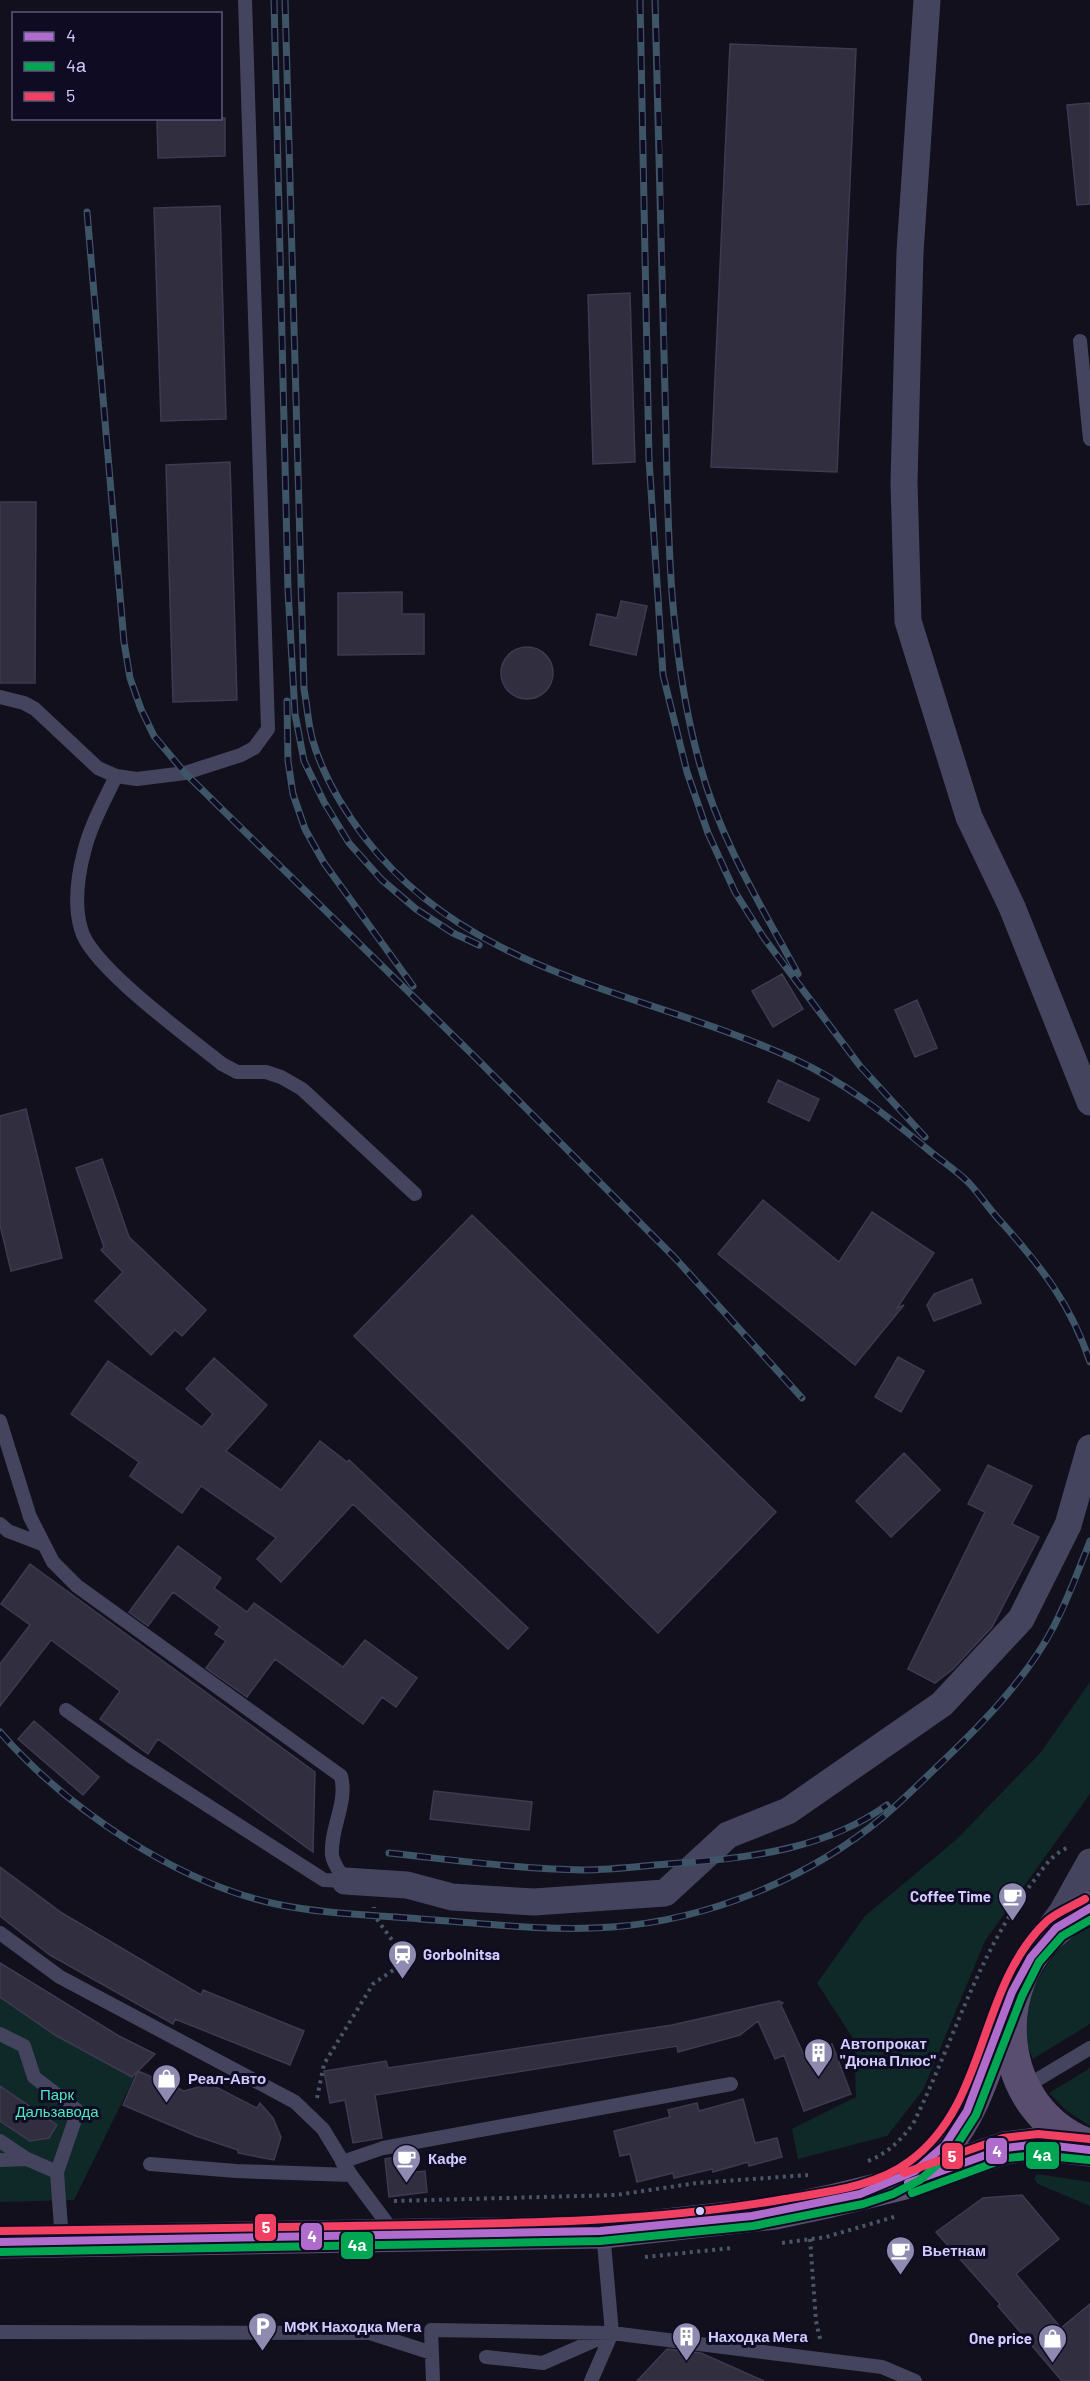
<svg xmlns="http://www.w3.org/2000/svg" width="1090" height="2381" font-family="Barlow,sans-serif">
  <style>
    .green { fill: #0f2828 }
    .building { fill: #302e3f; stroke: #3d3a51; stroke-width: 1.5 }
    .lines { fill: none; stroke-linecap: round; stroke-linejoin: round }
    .path { stroke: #475767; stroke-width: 4; stroke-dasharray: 3 4.5; stroke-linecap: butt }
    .lane { stroke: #45445e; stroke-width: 14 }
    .street { stroke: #45445e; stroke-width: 27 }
    .primary { stroke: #594e6f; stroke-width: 33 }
    .rail-casing { stroke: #3e5567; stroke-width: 7 }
    .rail { stroke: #0f0b22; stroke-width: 4.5; stroke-dasharray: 14; stroke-linecap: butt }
    .bus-1-casing { stroke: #0f0b22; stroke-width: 12 }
    .bus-2-casing { stroke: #0f0b22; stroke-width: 12 }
    .bus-3-casing { stroke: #0f0b22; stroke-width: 12 }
    .bus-1 { stroke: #b06ccc; stroke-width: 8 }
    .bus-2 { stroke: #00a651; stroke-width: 8 }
    .bus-3 { stroke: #f24062; stroke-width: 8 }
    .bus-dot { fill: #d1ccff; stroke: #0f0b22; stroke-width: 2 }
    .labels { text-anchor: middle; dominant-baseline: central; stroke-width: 6; stroke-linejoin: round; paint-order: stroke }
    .poi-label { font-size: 15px; font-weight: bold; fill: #d1ccff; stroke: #0f0b22; text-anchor: start }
    .park-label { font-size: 15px; fill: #4ee9bf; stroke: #0f0b22 }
    .line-badge { stroke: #0f0b22; stroke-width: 2 }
    .badge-label { font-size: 16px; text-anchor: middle; font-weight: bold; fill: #fff }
  </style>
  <rect width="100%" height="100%" fill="#12101d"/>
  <path class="green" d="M1090,1682V1794L985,1941L923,2090L887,2136L798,2159L792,2129L856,2097L854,2040L817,1983L865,1916L957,1839L1041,1752Z
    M1090,1927V2024L1033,2059C1009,2014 1047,1946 1090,1927Z
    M0,1997L55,2035L134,2078L74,2200L0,2202Z
    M1090,2068V2126L1067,2111L1049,2093Z
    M1037,2174L1090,2182V2206L1038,2184L1034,2179Z"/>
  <path class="building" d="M730,44L856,49L837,472L711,467Z
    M1090,103V204L1077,205L1067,105Z
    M157,118H225V156L158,158Z
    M220,206L226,419L161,421L154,208Z
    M630,293L635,462L593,464L588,295Z
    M230,462L237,700L173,702L166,465Z
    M0,502H36L35,683H0Z
    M402,592V614H424V654L338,655V593Z
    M621,601L647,606L636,655L590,645L597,614L617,618Z
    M501 673a26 26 0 1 1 52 0a26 26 0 1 1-52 0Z
    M782,974L803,1009L773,1027L752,991Z
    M917,1000L937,1048L915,1057L895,1010Z
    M778,1080L819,1099L809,1121L768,1102Z
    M26,1109L62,1258L11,1271L0,1225V1116Z
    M102,1159L129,1237L206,1310L182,1336L175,1330L151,1355L95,1301L123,1272L101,1250L104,1247L76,1168Z
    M763,1200L839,1262L872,1212L934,1253L897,1308L904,1305L855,1365L718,1254Z
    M472,1215L776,1512L658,1633L354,1336Z
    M972,1279L981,1303L934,1321L927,1305L934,1294Z
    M898,1357L924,1371L901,1412L875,1397Z
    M214,1358L267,1405L226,1451L281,1490L320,1441L347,1462L349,1460L528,1628L508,1649L353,1504L281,1582L257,1559L276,1538L201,1486L182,1513L130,1476L139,1462L71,1414L108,1361L202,1427L213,1414L186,1389Z
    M904,1453L940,1490L891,1537L856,1501Z
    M988,1465L1032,1486L1012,1524L1039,1537L992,1627L953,1669L935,1683L908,1669L985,1512L968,1504Z
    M178,1546L221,1578L214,1588L247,1612L254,1603L343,1667L365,1640L417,1678L396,1707L382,1697L363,1724L275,1659L247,1697L206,1668L226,1641L215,1634L220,1627L173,1592L148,1626L129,1612Z
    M30,1564L315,1772L313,1852L158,1739L148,1754L100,1719L120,1691L51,1640L0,1706V1664L30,1625L1,1604Z
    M34,1721L99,1777L83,1795L18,1739Z
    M434,1791L532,1802L529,1830L430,1819Z
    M0,1867L62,1913L201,1995L203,1990L304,2031L290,2065L175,2019L173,2024L50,1955L0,1916Z
    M0,1963L119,2036L155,2054L132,2077L55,2035L0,1997Z
    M779,2001L783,2003L781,2005L804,2055L832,2044L851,2094L804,2111L784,2055L775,2059L758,2021L740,2035L678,2052L677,2046L375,2095L382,2138L353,2143L345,2100L330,2103L324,2071L386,2061L388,2068L672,2025Z
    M138,2071L184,2091L210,2084L257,2108L260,2103L273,2118L281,2137L274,2160L238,2153V2150L196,2136L123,2105Z
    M0,2086L57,2125L49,2138L30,2141L0,2121Z
    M743,2099L755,2143L777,2138L782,2157L749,2166L748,2162L713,2172L712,2169L674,2178L673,2173L637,2182L630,2154L620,2156L614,2131L670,2117L668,2110L697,2103L699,2111Z
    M405,2156L407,2173L425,2171L427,2192L389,2197L385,2159Z
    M1022,2195L1059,2239L1016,2274L1061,2328L1090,2304V2381H1062L998,2306L1000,2304L936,2232L983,2198Z
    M667,2349L701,2353L764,2381H637Z"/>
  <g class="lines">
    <path class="path" d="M317,2098L324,2064L373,1984L399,1966L392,1940L374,1915V1907
      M868,2161C888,2153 900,2141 913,2124C954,2041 978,1951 1036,1878C1045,1865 1054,1853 1069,1847
      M394,2201L616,2195L697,2183L808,2175
      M810,2239L816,2321L821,2343
      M782,2243L826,2237L894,2217
      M645,2257L732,2248"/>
    <path class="lane" d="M1080,341L1090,439
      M0,697L24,703L35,709L98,768L116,776L137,779L185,773L241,755L254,748L268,729L245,0
      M116,776C105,800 90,826 84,852C78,875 74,905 81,929C90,966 189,1037 222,1064L237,1072H266L281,1077L302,1089L415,1194
      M0,1421L30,1517L53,1562L77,1586L341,1776C348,1803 330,1828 332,1855C333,1864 341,1873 345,1881
      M0,1524L8,1531L42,1544
      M66,1710L132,1757L324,1880L345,1881
      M0,1933L60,1977L295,2102L323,2129L351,2175L395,2234
      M0,2034L24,2046L34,2077L78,2111L57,2172L62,2241
      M1025,2087L1090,2048
      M0,2141L27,2159L57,2172
      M0,2160L27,2159
      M342,2162L383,2148L731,2084
      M150,2164L236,2171L351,2175
      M0,2332L370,2333L432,2353
      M486,2357L543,2363L607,2335
      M433,2381L431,2330L612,2333L882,2367L915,2381
      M591,2381L612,2333L603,2232"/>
    <path class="street" d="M927,0L910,252L904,482L908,621L969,817L1012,907L1090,1102
      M345,1881L407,1885L452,1897L534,1902L665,1893L728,1835L788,1811L942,1704L1021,1619L1068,1525L1090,1448
      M1049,1930L1062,1912L1090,1862"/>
    <path class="primary" d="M1088,2145C997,2111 984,1985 1059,1927C1069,1919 1078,1912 1090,1908
      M913,2172C968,2142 984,2070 1004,2016
      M0,2242L603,2232L775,2213L831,2201L905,2183L1005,2148L1038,2144L1090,2150"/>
    <defs>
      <path id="rail" d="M274,0L288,590L295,714L304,761L324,802L349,843L382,880L416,909L453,933L479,945
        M285,0L304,689C307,705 308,722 312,738C322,774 343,809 365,838C472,977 647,991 796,1060C844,1082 885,1114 926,1148C940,1160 956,1170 969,1183C981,1196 991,1212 1004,1225C1043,1269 1071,1305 1090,1362
        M640,0L649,459L663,675L687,772L708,833L735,892L764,938L860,1066L925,1137
        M655,0C660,144 663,288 666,432C668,542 670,658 700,765C720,840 762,907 798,974
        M87,212L124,642L130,678L141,709L154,736L185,773L476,1058L675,1258L802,1398
        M287,701L288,761L293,794L305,829L324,863L413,986
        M0,1732C66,1808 177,1883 276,1904C323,1914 372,1915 420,1919C484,1923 548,1932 612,1927C708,1920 808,1879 883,1817C903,1800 922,1781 941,1763C983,1723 1027,1678 1054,1626C1068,1599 1079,1569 1090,1541
        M389,1853C454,1860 519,1869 584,1870C616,1870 648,1865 680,1863C752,1858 827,1848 887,1805"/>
    </defs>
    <use href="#rail" class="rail-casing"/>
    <use href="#rail" class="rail"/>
    <defs>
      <path id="bus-1" d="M908,2183L1005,2148L1038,2144L1090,2150
        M0,2242L600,2231L752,2216L860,2194L915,2171L945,2145L967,2111L1012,1992L1031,1957L1056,1928L1090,1908"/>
      <path id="bus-2" d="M912,2193L1007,2158L1038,2155L1089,2160
        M0,2252L600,2241L753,2226L863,2204L893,2194L920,2180L953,2151L976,2115L1022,1996L1039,1962L1062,1936L1090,1920"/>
      <path id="bus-3" d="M904,2173L1003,2138L1038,2134L1090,2139
        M0,2231C137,2229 275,2228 412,2225C537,2223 662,2221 785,2199C826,2192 876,2187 910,2161C989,2103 977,1987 1047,1921C1057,1912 1073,1906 1085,1899"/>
    </defs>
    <use href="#bus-1" class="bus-1-casing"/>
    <use href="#bus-2" class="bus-2-casing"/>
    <use href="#bus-3" class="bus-3-casing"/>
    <use href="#bus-1" class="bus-1"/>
    <use href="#bus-2" class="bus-2"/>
    <use href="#bus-3" class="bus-3"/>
  </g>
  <defs>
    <symbol id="cafe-pin" viewBox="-11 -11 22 30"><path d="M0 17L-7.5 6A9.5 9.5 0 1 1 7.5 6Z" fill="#8e8ab0" stroke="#0f0b22"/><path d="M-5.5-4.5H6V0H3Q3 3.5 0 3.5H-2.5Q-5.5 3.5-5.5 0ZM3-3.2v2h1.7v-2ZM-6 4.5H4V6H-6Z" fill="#fff"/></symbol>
    <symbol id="station-pin" viewBox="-11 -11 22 30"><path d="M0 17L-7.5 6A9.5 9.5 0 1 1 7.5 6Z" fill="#8e8ab0" stroke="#0f0b22"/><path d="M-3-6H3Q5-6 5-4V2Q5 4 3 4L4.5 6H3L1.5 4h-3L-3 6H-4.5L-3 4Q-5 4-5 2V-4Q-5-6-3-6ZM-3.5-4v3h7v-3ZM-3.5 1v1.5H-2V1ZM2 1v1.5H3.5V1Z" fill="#fff"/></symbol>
    <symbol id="building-pin" viewBox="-11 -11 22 30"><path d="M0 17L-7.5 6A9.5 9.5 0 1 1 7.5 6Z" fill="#8e8ab0" stroke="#0f0b22"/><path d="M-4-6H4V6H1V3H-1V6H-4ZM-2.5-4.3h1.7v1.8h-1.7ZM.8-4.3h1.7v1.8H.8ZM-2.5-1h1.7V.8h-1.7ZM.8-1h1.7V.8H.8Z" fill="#fff"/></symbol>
    <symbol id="shop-pin" viewBox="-11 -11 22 30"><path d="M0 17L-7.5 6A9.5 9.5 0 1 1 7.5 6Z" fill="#8e8ab0" stroke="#0f0b22"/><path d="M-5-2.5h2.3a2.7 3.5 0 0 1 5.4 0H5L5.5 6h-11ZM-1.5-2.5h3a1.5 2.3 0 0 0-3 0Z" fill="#fff"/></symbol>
    <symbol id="parking-pin" viewBox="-11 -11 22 30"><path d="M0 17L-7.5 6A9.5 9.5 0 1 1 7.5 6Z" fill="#8e8ab0" stroke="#0f0b22"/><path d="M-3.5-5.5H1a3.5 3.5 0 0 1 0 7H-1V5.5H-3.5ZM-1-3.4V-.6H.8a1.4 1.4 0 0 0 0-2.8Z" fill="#fff"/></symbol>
  </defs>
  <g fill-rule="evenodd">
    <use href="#cafe-pin" x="996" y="1880" width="33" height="45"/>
    <use href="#station-pin" x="386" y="1938" width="33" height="45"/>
    <use href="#building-pin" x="802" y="2036" width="33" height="45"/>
    <use href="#shop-pin" x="150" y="2062" width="33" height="45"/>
    <use href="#cafe-pin" x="390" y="2142" width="33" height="45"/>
    <use href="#cafe-pin" x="884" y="2234" width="33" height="45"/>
    <use href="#parking-pin" x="246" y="2310" width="33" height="45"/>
    <use href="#building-pin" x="670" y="2320" width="33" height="45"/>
    <use href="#shop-pin" x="1036" y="2322" width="33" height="45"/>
  </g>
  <circle class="bus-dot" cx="700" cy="2211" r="5"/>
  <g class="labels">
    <g class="poi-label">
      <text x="991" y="1896" text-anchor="end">Coffee Time</text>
      <text x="423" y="1954">Gorbolnitsa</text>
      <text x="840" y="2043">Автопрокат<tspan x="840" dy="17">"Дюна Плюс"</tspan></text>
      <text x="188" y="2078">Реал-Авто</text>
      <text x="428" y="2158">Кафе</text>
      <text x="922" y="2250">Вьетнам</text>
      <text x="284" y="2326">МФК Находка Мега</text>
      <text x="708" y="2336">Находка Мега</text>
      <text x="1032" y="2338" text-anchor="end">One price</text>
    </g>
    <g class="park-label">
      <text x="57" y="2094">Парк<tspan x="57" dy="17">Дальзавода</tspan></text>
    </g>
  </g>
  <g class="line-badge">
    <rect x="985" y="2137" width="23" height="28" rx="6" fill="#b06ccc"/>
    <rect x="1025" y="2141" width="35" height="29" rx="6" fill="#00a651"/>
    <rect x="941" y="2142" width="23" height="28" rx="6" fill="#f24062"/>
    <rect x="254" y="2213" width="23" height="29" rx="6" fill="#f24062"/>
    <rect x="300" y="2222" width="23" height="29" rx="6" fill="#b06ccc"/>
    <rect x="340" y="2231" width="34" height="29" rx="6" fill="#00a651"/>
  </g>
  <g class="badge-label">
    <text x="997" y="2157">4</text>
    <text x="1042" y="2161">4а</text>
    <text x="952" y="2162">5</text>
    <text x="266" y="2233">5</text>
    <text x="312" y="2242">4</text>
    <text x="357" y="2251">4а</text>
  </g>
  <rect x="12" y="12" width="210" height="108" fill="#0f0b22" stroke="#5d587a" stroke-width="1.5"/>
  <rect x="24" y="32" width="30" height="9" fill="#b06ccc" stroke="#5d587a" stroke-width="1.5"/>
  <text x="66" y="42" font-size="18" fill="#d1ccff">4</text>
  <rect x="24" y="62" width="30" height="9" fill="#00a651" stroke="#5d587a" stroke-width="1.5"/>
  <text x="66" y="72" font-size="18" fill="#d1ccff">4а</text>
  <rect x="24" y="92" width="30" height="9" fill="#f24062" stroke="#5d587a" stroke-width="1.5"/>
  <text x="66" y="102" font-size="18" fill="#d1ccff">5</text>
</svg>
